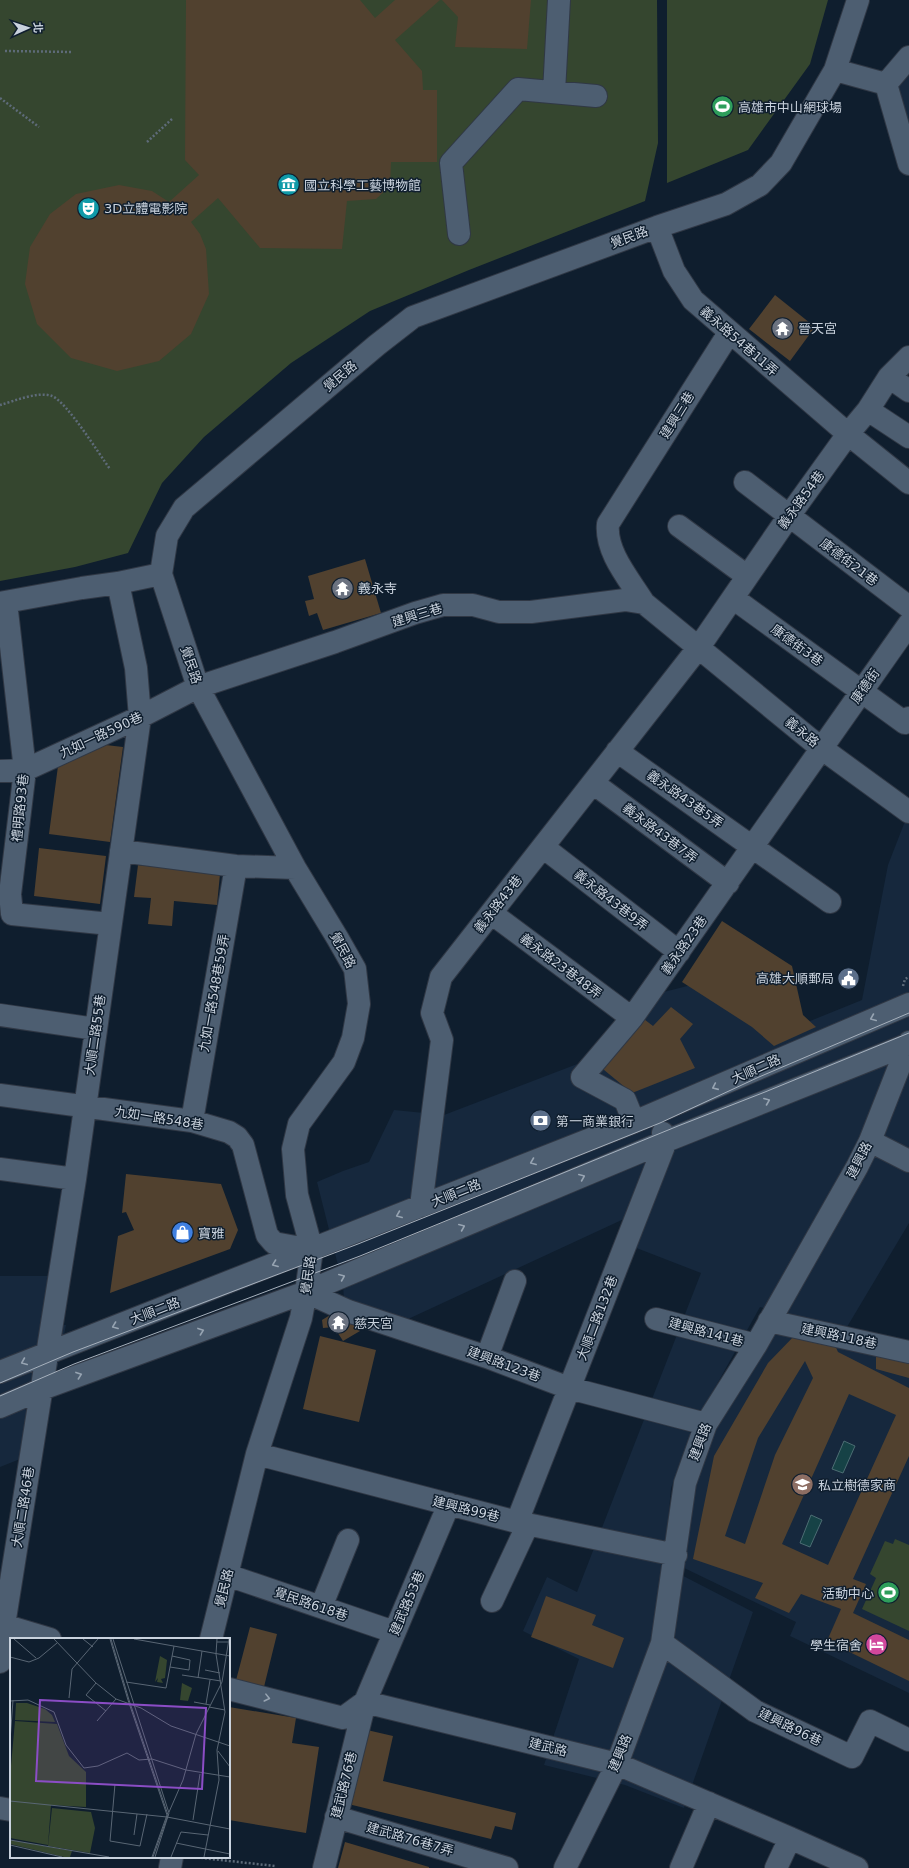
<svg xmlns="http://www.w3.org/2000/svg" width="909" height="1868" font-family="'DejaVu Sans','Noto Sans TC',sans-serif">
  <style>
    .built { fill: #16283d }
    .green { fill: #35462f }
    .water { fill: #164246; stroke: #4c6d73 }
    .building { fill: #51412f; fill-rule: evenodd }
    .lines { fill: none; stroke-linecap: round; stroke-linejoin: round }
    .minor-casing { stroke: #303845; stroke-width: 24 }
    .path { stroke: #5e6b79; stroke-width: 2.5; stroke-dasharray: 2 2; stroke-linecap: butt }
    .minor { stroke: #4d5e71; stroke-width: 22 }
    .tram { stroke: #a7b1bd; stroke-width: 1 }
    .oneway { stroke: #97a4b2 }
    .labels { text-anchor: middle; dominant-baseline: central; stroke-width: 3; stroke-linejoin: round; paint-order: stroke }
    .poi-label { font-size: 13px; fill: #c9d2dd; stroke: #0f1e2e; text-anchor: start }
    .street-label { font-size: 13px; fill: #c9d2dd; stroke: #0f1e2e }
    .inset-road { fill: none; stroke: #596674; stroke-width: 1 }
    .view { fill: #8b4dc5; fill-opacity: 0.15; stroke: #8b4dc5; stroke-width: 2 }
    .inset-edge { fill: none; stroke: #c9d2dd; stroke-width: 2 }
  </style>
  <rect width="100%" height="100%" fill="#0f1e2e"/>
  <path class="built" d="M909,70V134L894,87Z
    M909,811V1223L847,1327L760,1307L693,1427L671,1488L664,1566L753,1612L684,1808L625,1785L544,1765L579,1659L523,1631L547,1577L577,1592L701,1273L621,1242L626,1218L406,1320L344,1299L343,1285L317,1182L343,1171L369,1162L394,1110L444,1115L593,1058L629,1001L695,984L768,1038L862,1000L888,865Z
    M0,1276H54L45,1321L66,1325L40,1451L0,1467Z
    M775,1324L909,1355V1693L790,1636L796,1622L680,1566L683,1529L708,1441Z"/>
  <path class="green" d="M0,0H657L658,143L645,201L469,270L370,311L291,363L204,437L162,483L128,553L75,567L0,581Z
    M667,0H828L810,64L748,150L667,183Z
    M895,1539L909,1545V1631L862,1609L876,1578L870,1574L885,1541L893,1544Z"/>
  <path class="water" d="M844,1441L855,1446L843,1473L832,1469Z
    M811,1515L822,1520L810,1547L800,1543Z"/>
  <path class="building" d="M186,0H360L375,18L395,0H440L395,40L422,71L423,90H437V162H391L390,186L376,199L347,201L342,249L260,248L218,198L191,222L200,234L206,249L209,294L191,334L159,361L117,371L71,358L37,324L25,284L30,247L50,214L76,194L119,185L152,191L169,202L199,175L185,160Z
    M442,0H531L527,49L455,47L458,17Z
    M775,295L815,327L790,361L749,329Z
    M365,559L381,613L323,630L317,613L309,616L305,601L314,599L308,576Z
    M80,742L123,747L110,842L49,834L60,751Z
    M39,848L106,856L100,904L34,896Z
    M138,865L220,874L217,905L174,901L172,926L148,924L151,898L134,897Z
    M722,921L792,966L803,1015L816,1027L774,1046L752,1027L682,982Z
    M671,1007L693,1024L680,1039L695,1068L632,1093L598,1065L640,1016L653,1026Z
    M126,1174L221,1184L238,1230L230,1249L110,1293L118,1236L134,1230L126,1212L122,1213Z
    M347,1311L360,1331L343,1341L334,1327L323,1328L322,1320L335,1312Z
    M797,1333L834,1343L838,1352L909,1388V1456L853,1579L866,1584L853,1613L909,1640V1681L827,1641L841,1609L801,1594L789,1613L755,1598L763,1583L693,1559L714,1456L768,1363ZM805,1361L813,1378L775,1455L745,1544L725,1536L758,1438ZM849,1394L896,1415L828,1565L782,1544Z
    M320,1336L376,1350L359,1422L303,1409Z
    M876,1349L909,1357V1378L876,1369Z
    M546,1596L596,1615L592,1625L624,1638L613,1668L531,1637Z
    M250,1627L277,1634L262,1695L234,1688Z
    M229,1707L296,1718L292,1743L319,1747L306,1833L229,1820Z
    M354,1727L393,1736L383,1781L516,1813L512,1830L495,1826L491,1839L336,1801Z
    M345,1842L429,1867V1868H338Z"/>
  <g class="lines">
    <defs>
      <path id="minor" d="M835,70L886,84L909,164
        M886,84L909,57
        M554,92L559,0
        M657,227L674,271L693,300L848,434L909,483
        M459,234L451,163L518,89L596,96
        M889,377L909,391
        M868,410L909,437
        M745,482L909,607
        M679,526L747,576
        M733,598L905,723L909,718
        M6,602L25,770L10,894L12,914L110,924
        M0,603L82,588L118,583L161,574
        M644,603C630,580 605,552 608,524L729,333
        M617,751L830,902
        M0,771L25,770L140,717L198,687L335,642L415,613L443,605H473L499,612H531L625,600L644,603L821,748L909,812
        M593,783L728,883
        M543,847L679,952
        M121,851L236,866L295,868
        M491,913L632,1018
        M0,1015L96,1029
        M0,1095L192,1121L229,1132L237,1137L243,1145L267,1235L274,1243L312,1250
        M192,1121L236,866
        M634,1122L625,1100L582,1077L632,1018L909,624
        M870,1141L909,1161
        M0,1169L75,1179
        M421,1206L442,1040L432,1013L441,977L699,647L789,516L848,434L868,410L889,377L909,357
        M306,1292L348,1311L487,1357L569,1388L706,1424
        M656,1319L756,1345
        M769,1321L909,1352
        M487,1357L515,1281
        M0,1372L634,1122L909,1004
        M0,1407L42,1389L306,1292L666,1141L909,1044
        M257,1454L517,1522L676,1555
        M517,1522L666,1141L663,1133
        M227,1575L394,1632
        M492,1601L528,1524
        M321,1607L348,1540
        M0,1624L50,1639
        M211,1639L257,1454L301,1318L306,1292L312,1250L297,1195L293,1149L299,1124L344,1062L353,1038L359,1004L355,969L338,939L295,868L198,687L161,574L167,536L184,508L377,345L413,317L657,227L726,204L760,185L781,163L835,70L858,0
        M662,1643L755,1711L852,1757L870,1721L909,1740
        M0,1662L4,1625L75,1179L140,717L136,668L118,583
        M229,1689L343,1718L365,1702L617,1764L790,1838L857,1868
        M0,1808L11,1810
        M336,1817L507,1868
        M170,1868L172,1857
        M324,1868L365,1702L449,1504
        M565,1868L617,1764L662,1643L685,1483L706,1424L756,1345L857,1167L870,1141L909,1042
        M681,1868L709,1803
        M776,1868L790,1838"/>
    </defs>
    <use href="#minor" class="minor-casing"/>
    <path class="path" d="M5,51L73,52
      M0,98L39,127
      M147,142L172,119
      M0,405C15,401 37,391 52,396C67,402 99,454 110,469
      M903,986L905,979L909,977
      M193,1857L275,1866"/>
    <use href="#minor" class="minor"/>
    <path class="tram" d="M0,1383L73,1352L358,1244L660,1123L759,1077L909,1013
      M0,1396L74,1364L360,1256L678,1126L765,1092L909,1033"/>
  </g>
  <defs><path id="oneway-chevron" d="M-2-3.5L2.5 0L-2 3.5" fill="none" stroke-width="1.6" stroke-linecap="round" stroke-linejoin="round"/></defs>
  <g class="oneway">
    <use href="#oneway-chevron" transform="translate(873 1018) rotate(157)"/>
    <use href="#oneway-chevron" transform="translate(715 1087) rotate(156)"/>
    <use href="#oneway-chevron" transform="translate(767 1101) rotate(-22)"/>
    <use href="#oneway-chevron" transform="translate(533 1162) rotate(158)"/>
    <use href="#oneway-chevron" transform="translate(582 1177) rotate(-23)"/>
    <use href="#oneway-chevron" transform="translate(399 1215) rotate(158)"/>
    <use href="#oneway-chevron" transform="translate(462 1227) rotate(-23)"/>
    <use href="#oneway-chevron" transform="translate(275 1264) rotate(159)"/>
    <use href="#oneway-chevron" transform="translate(342 1277) rotate(-23)"/>
    <use href="#oneway-chevron" transform="translate(115 1326) rotate(159)"/>
    <use href="#oneway-chevron" transform="translate(201 1331) rotate(-20)"/>
    <use href="#oneway-chevron" transform="translate(24 1362) rotate(157)"/>
    <use href="#oneway-chevron" transform="translate(79 1375) rotate(-20)"/>
    <use href="#oneway-chevron" transform="translate(267 1698) rotate(14)"/>
  </g>
  <defs>
    <symbol id="stadium-disc" viewBox="-11 -11 22 22"><circle r="9.5" fill="#2e9e5b" stroke="#0f1e2e"/><path d="M0-5a6.5 5 0 1 0 0 10a6.5 5 0 1 0 0-10ZM-3.5-1.8h7v3.6h-7Z" fill="#fff"/></symbol>
    <symbol id="museum-disc" viewBox="-11 -11 22 22"><circle r="9.5" fill="#0f9aa8" stroke="#0f1e2e"/><path d="M0-6L6-3V-2H-6V-3ZM-5-1h2V3h-2ZM-1-1h2V3h-2ZM3-1h2V3H3ZM-6 4H6V6H-6Z" fill="#fff"/></symbol>
    <symbol id="theatre-disc" viewBox="-11 -11 22 22"><circle r="9.5" fill="#0f9aa8" stroke="#0f1e2e"/><path d="M-5-5.5Q0-4 5-5.5V0Q5 5 0 6Q-5 5-5 0ZM-3.3-2.5H-1v1.5H-3.3ZM1-2.5H3.3v1.5H1ZM-2.8 1Q0 5.5 2.8 1Z" fill="#fff"/></symbol>
    <symbol id="temple-disc" viewBox="-11 -11 22 22"><circle r="9.5" fill="#6b7280" stroke="#0f1e2e"/><path d="M0-6L5-2H3V0L6.5 2.5H4V6H1.5V3h-3V6H-4V2.5H-6.5L-3 0V-2H-5Z" fill="#fff"/></symbol>
    <symbol id="civic-disc" viewBox="-11 -11 22 22"><circle r="9.5" fill="#5c6f8a" stroke="#0f1e2e"/><path d="M-.6-6.5H3V-4.5H.6V-3L4-1V1h2V6H-6V1h2V-1L-.6-3ZM-1.2 2.5V6h2.4V2.5Z" fill="#fff"/></symbol>
    <symbol id="bank-disc" viewBox="-11 -11 22 22"><circle r="9.5" fill="#5c6f8a" stroke="#0f1e2e"/><path d="M-6-4H6V4H-6ZM0-2.3a2.3 2.3 0 1 0 0 4.6a2.3 2.3 0 1 0 0-4.6Z" fill="#fff"/></symbol>
    <symbol id="shop-disc" viewBox="-11 -11 22 22"><circle r="9.5" fill="#3f7fe0" stroke="#0f1e2e"/><path d="M-5-2.5h2.3a2.7 3.5 0 0 1 5.4 0H5L5.5 6h-11ZM-1.5-2.5h3a1.5 2.3 0 0 0-3 0Z" fill="#fff"/></symbol>
    <symbol id="school-disc" viewBox="-11 -11 22 22"><circle r="9.5" fill="#8d6e63" stroke="#0f1e2e"/><path d="M0-5L7-2L0 1L-7-2ZM-4 1L0 2.5L4 1V4Q0 6-4 4Z" fill="#fff"/></symbol>
    <symbol id="hotel-disc" viewBox="-11 -11 22 22"><circle r="9.5" fill="#d1479c" stroke="#0f1e2e"/><path d="M-6-4.5h1.5V1H6V5H4.5V3h-9V5H-6ZM-4 0a1.8 1.8 0 1 1 3.6 0ZM.5 0V-2.5h3Q6-2.5 6 0Z" fill="#fff"/></symbol>
  </defs>
  <g fill-rule="evenodd">
    <use href="#stadium-disc" x="710" y="94" width="25" height="25"/>
    <use href="#museum-disc" x="276" y="172" width="25" height="25"/>
    <use href="#theatre-disc" x="76" y="196" width="25" height="25"/>
    <use href="#temple-disc" x="770" y="316" width="25" height="25"/>
    <use href="#temple-disc" x="330" y="576" width="25" height="25"/>
    <use href="#civic-disc" x="836" y="966" width="25" height="25"/>
    <use href="#bank-disc" x="528" y="1108" width="25" height="25"/>
    <use href="#shop-disc" x="170" y="1220" width="25" height="25"/>
    <use href="#temple-disc" x="326" y="1310" width="25" height="25"/>
    <use href="#school-disc" x="790" y="1472" width="25" height="25"/>
    <use href="#stadium-disc" x="876" y="1580" width="25" height="25"/>
    <use href="#hotel-disc" x="864" y="1632" width="25" height="25"/>
  </g>
  <g class="labels">
    <g class="poi-label">
      <text x="738" y="107">高雄市中山網球場</text>
      <text x="304" y="185">國立科學工藝博物館</text>
      <text x="104" y="208">3D立體電影院</text>
      <text x="798" y="328">晉天宮</text>
      <text x="358" y="588">義永寺</text>
      <text x="834" y="978" text-anchor="end">高雄大順郵局</text>
      <text x="556" y="1121">第一商業銀行</text>
      <text x="198" y="1233">寶雅</text>
      <text x="354" y="1323">慈天宮</text>
      <text x="818" y="1485">私立樹德家商</text>
      <text x="874" y="1593" text-anchor="end">活動中心</text>
      <text x="862" y="1645" text-anchor="end">學生宿舍</text>
    </g>
    <g class="street-label">
      <text transform="translate(629 237) rotate(-20)">覺民路</text>
      <text transform="translate(739 341) rotate(41)">義永路54巷11弄</text>
      <text transform="translate(340 376) rotate(-40)">覺民路</text>
      <text transform="translate(677 415) rotate(-58)">建興三巷</text>
      <text transform="translate(801 500) rotate(-54)">義永路54巷</text>
      <text transform="translate(849 562) rotate(37)">康德街21巷</text>
      <text transform="translate(417 615) rotate(-17)">建興三巷</text>
      <text transform="translate(797 645) rotate(36)">康德街3巷</text>
      <text transform="translate(191 665) rotate(71)">覺民路</text>
      <text transform="translate(865 686) rotate(-55)">康德街</text>
      <text transform="translate(802 732) rotate(39)">義永路</text>
      <text transform="translate(101 735) rotate(-25)">九如一路590巷</text>
      <text transform="translate(685 799) rotate(35)">義永路43巷5弄</text>
      <text transform="translate(20 808) rotate(-84)">禮明路93巷</text>
      <text transform="translate(660 833) rotate(37)">義永路43巷7弄</text>
      <text transform="translate(611 900) rotate(38)">義永路43巷9弄</text>
      <text transform="translate(498 904) rotate(-52)">義永路43巷</text>
      <text transform="translate(684 945) rotate(-55)">義永路23巷</text>
      <text transform="translate(343 950) rotate(62)">覺民路</text>
      <text transform="translate(561 966) rotate(37)">義永路23巷48弄</text>
      <text transform="translate(214 993) rotate(-80)">九如一路548巷59弄</text>
      <text transform="translate(95 1035) rotate(-82)">大順二路55巷</text>
      <text transform="translate(756 1069) rotate(-24)">大順二路</text>
      <text transform="translate(159 1118) rotate(9)">九如一路548巷</text>
      <text transform="translate(859 1160) rotate(-63)">建興路</text>
      <text transform="translate(456 1193) rotate(-22)">大順二路</text>
      <text transform="translate(308 1275) rotate(-82)">覺民路</text>
      <text transform="translate(155 1311) rotate(-21)">大順二路</text>
      <text transform="translate(597 1318) rotate(-69)">大順二路132巷</text>
      <text transform="translate(706 1332) rotate(15)">建興路141巷</text>
      <text transform="translate(839 1336) rotate(12)">建興路118巷</text>
      <text transform="translate(504 1364) rotate(20)">建興路123巷</text>
      <text transform="translate(700 1442) rotate(-69)">建興路</text>
      <text transform="translate(23 1507) rotate(-81)">大順二路46巷</text>
      <text transform="translate(466 1509) rotate(14)">建興路99巷</text>
      <text transform="translate(224 1588) rotate(-76)">覺民路</text>
      <text transform="translate(407 1603) rotate(-67)">建武路53巷</text>
      <text transform="translate(311 1604) rotate(19)">覺民路618巷</text>
      <text transform="translate(790 1727) rotate(26)">建興路96巷</text>
      <text transform="translate(548 1747) rotate(14)">建武路</text>
      <text transform="translate(620 1753) rotate(-68)">建興路</text>
      <text transform="translate(344 1785) rotate(-76)">建武路76巷</text>
      <text transform="translate(410 1839) rotate(16)">建武路76巷7弄</text>
    </g>
  </g>
  <g transform="translate(10 1638)">
    <rect width="220" height="220" fill="#0f1e2e"/>
    <path d="M150,18L157,22L155,40L151,41L153,45L147,44L148,40L145,44ZM172,45L182,50L178,63L170,62ZM6,65H17L35,71L42,77L45,84L5,82ZM5,83L47,86L59,118L76,134V169L41,167L38,207L0,200V139ZM42,170L81,174L85,190L80,215L38,208ZM0,202L62,213L60,219H54L0,206Z" fill="#35462f"/>
    <path class="inset-road" d="M4,1L26,20M44,1L86,45L106,61L131,70L161,88L220,108M73,1L83,9M100,1L118,62L157,177L142,219M101,1L119,62L158,177L143,219M103,1L159,175L145,219M124,1L220,18M207,4H220M0,19L19,24L29,20L47,5M160,29L179,32L180,22L162,18M195,32L210,35M172,37L211,43M188,40L192,13M116,44L156,50L164,8M86,45L76,57L96,73M59,60L62,31L88,1M0,63L18,62L44,74L56,107L74,130L88,128L117,115L129,122L142,121L176,132L220,139M184,64L200,67M196,66L200,42M199,69L215,72M87,83L106,61M0,103L3,62M208,113L220,129M105,146L100,203L130,208L137,176M0,163L157,179L220,191M159,174L173,142L186,96L212,44L219,1M183,182L190,136M124,197L127,176M0,202L99,219M166,205L220,216M0,207L52,219M161,219L171,194L198,197M194,219L209,142L207,112L215,74L206,16L207,1"/>
    <path class="view" d="M30,62L196,70L192,151L26,143Z"/>
    <rect width="220" height="220" class="inset-edge"/>
  </g>
  <g transform="translate(28 28) rotate(87)" stroke="#0f1e2e" stroke-width="3" paint-order="stroke">
  <path d="M0-3L7 15L0 10L-7 15Z" fill="#c9d2dd"/>
  <text y="-6" font-size="11" font-weight="bold" text-anchor="middle" fill="#c9d2dd">北</text>
  </g>
</svg>
